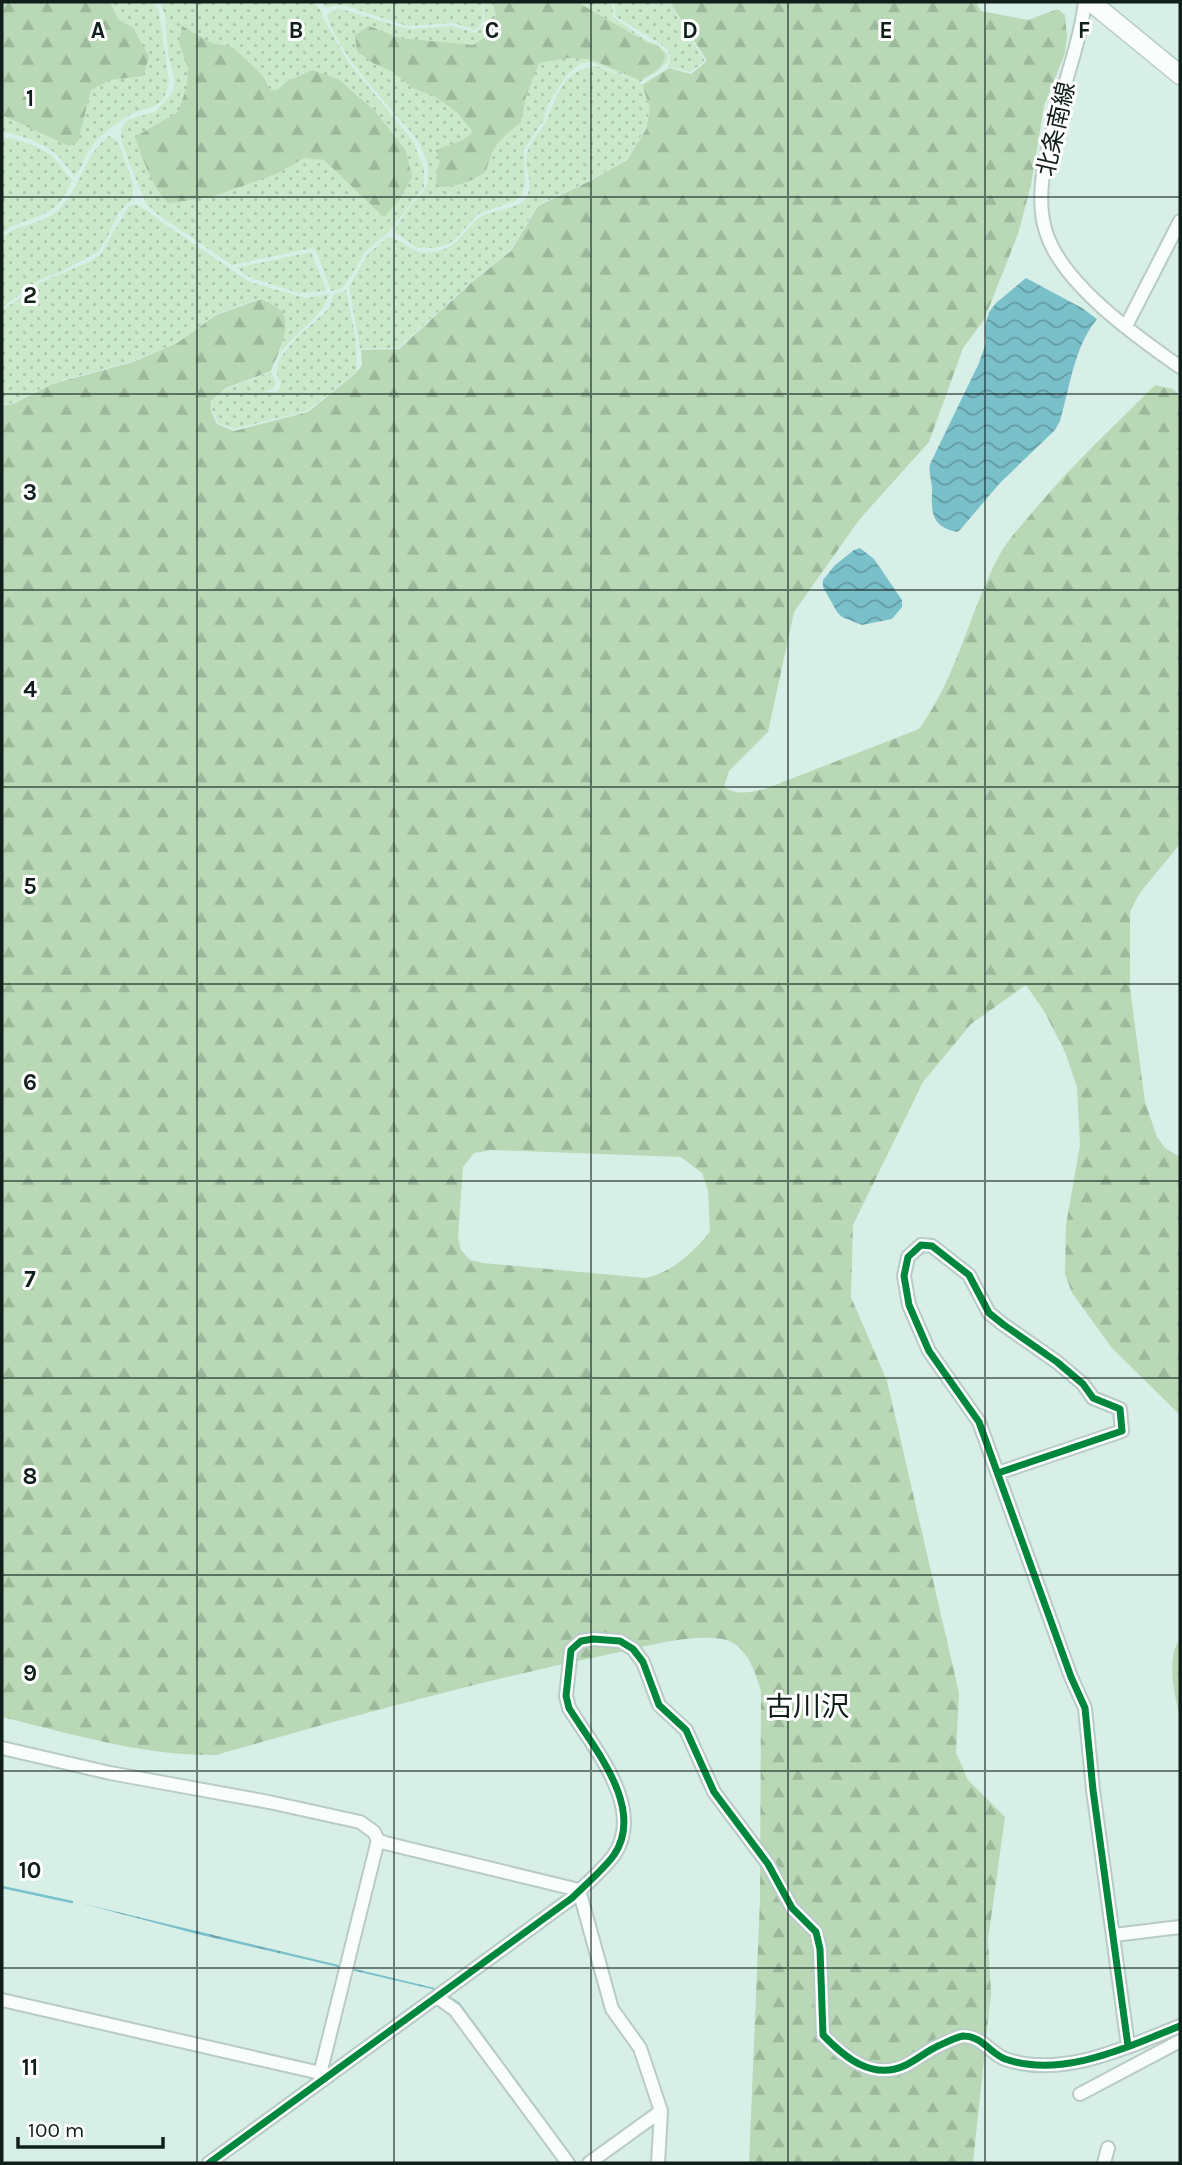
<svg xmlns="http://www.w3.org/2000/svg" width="1182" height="2165" font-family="Karla,'Noto Sans JP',sans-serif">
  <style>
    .grass { fill: url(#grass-dots) }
    .forest { fill: url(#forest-firs); fill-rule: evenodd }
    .water { fill: url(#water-waves) }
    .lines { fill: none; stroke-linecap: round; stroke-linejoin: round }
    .stream { stroke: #7ac0cb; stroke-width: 2.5 }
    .minor-casing { stroke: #b9cbc5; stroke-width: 16 }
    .highway-casing { stroke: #b9cbc5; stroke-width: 21 }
    .minor { stroke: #f9fdfc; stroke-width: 12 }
    .highway { stroke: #f9fdfc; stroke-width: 18 }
    .cycleway-casing { stroke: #fff; stroke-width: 11 }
    .cycleway { stroke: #00873e; stroke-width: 7 }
    .grid { fill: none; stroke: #101f1b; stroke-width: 2; stroke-opacity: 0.55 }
    .labels { text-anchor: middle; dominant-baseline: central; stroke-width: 6; stroke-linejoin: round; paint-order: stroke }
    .street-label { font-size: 24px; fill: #101f1b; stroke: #fff }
    .quarter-label { font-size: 28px; fill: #101f1b; stroke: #fff }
    .grid-label { font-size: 23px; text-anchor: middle; font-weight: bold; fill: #101f1b; stroke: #fff; stroke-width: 6; stroke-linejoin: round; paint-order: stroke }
  </style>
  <defs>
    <pattern id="grass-dots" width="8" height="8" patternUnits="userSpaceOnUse" patternTransform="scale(1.75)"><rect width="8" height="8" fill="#cae8ca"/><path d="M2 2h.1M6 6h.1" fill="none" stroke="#acc7ad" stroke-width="1.8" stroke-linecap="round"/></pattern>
    <pattern id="forest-firs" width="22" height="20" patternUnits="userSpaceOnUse" patternTransform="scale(1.75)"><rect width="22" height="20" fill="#b8d8b6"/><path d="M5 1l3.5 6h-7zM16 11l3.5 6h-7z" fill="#9db99c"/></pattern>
    <pattern id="water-waves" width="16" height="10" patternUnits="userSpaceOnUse" patternTransform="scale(1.75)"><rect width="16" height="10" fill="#7ac0cb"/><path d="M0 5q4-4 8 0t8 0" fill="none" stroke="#639ba4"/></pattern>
  </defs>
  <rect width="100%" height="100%" fill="#d8efe8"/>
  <path class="grass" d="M2,2H154L159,10L169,81C165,113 143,105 125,118C114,126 99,135 91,147C84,156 83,168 75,176C68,171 66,165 60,158C46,143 21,135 2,132Z
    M160,2H314L322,12V16L349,63L413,141L424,169V187L389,232L366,251L343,288L331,291L316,251L312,248L232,265L157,214L146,203L129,163L121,139V129L127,120L155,112L173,92L175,81L168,54L165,16Z
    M321,2H481C483,12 486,24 475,30L454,23L407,26L349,7L337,5L326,8Z
    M483,2H612L613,17L647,41L657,44L668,54V61L657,72L640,82L591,62L582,63L568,74L548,104L543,121L524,149L525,185L521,196L514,201L478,214L456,238L449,244L435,248H418L394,232C412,192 447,193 416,138C390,107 336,53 327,15L338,8L408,29L453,26L476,33L485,23Z
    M614,2L670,4L705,61L690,72L669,67C670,61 671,55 668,50C666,46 623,21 615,16Z
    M596,66L641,83L650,108L645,129L627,159L589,181L538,205L511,250L471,282L398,348L360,349L349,286L368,254L388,237C402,239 412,253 427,253C454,251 458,238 474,222C488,208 517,213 527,196C533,186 526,170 526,159C527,144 539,134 546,121C559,95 561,70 596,66Z
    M109,136L118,141L133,184V198L119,212L106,240L98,252L60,272L41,279L2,308V237C19,224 40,225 56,212C80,192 83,155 109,136Z
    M2,137C20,140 40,146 54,158C61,165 65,174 73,180C67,188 65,197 58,204C42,220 18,219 2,234Z
    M134,204L147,210L156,218L250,282L298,296L307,298L329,294C323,317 294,333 280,354C287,320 294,316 261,298L216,314L176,343L133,361L52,383L13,403L2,405V311L41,282L89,262L101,254L128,207Z
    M311,252L327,291L299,293L251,278L236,268Z
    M346,290L356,340L357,371L307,411L234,429L218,423L212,410V401L226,389L271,372L276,383L274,388L264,392H276L280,388L281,383C262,360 313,325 327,310C331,306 332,300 333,295Z"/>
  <path class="forest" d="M2,2H110L118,19L134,29L149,57L143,76L110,80L91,90L78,141L69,146L2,115Z
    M493,2H577L646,42L658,46L665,54C665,69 652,73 640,80L590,59L568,58L539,63L526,96L521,122C500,139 493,145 486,171C469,183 457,187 436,187L437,170L440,162L436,150L463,140L473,132L458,113L436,97L413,88L393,72L373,63L357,51L355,35L369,26L399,38L473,45L487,36L496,16Z
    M682,2H976L981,11L1028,20L1058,9L1065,15L1067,37L1065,53L1044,106L1031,185L1018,234L984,320L963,348L929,442L859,520L794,612L768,732L729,771L724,787C738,796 749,792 765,789L919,729C958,676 969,611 1000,554C1009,537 1024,523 1036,508C1073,464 1115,425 1155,385L1173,389L1180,396V844L1139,894L1130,912V988L1145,1102L1157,1137L1165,1148L1180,1157V1415L1112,1348L1072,1293L1065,1274L1066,1225L1080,1145L1077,1087L1065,1052L1044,1011L1026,985L971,1024L923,1082L853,1225L851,1297L887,1381L959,1693L956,1753L968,1780L1005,1817L988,1940L991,1993L973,2163H749L760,1900L761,1691C755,1671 746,1643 722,1639C689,1633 635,1649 601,1656C471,1683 344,1719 216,1755C143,1756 72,1734 2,1717V406L13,404L52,384L133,362L177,343L216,315L261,299C267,302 277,306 281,311C294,325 276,357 271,371L226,388L211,401V411L217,424L234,431L308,412L357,372L362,365L361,350L399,349L472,282L511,251L538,206L590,181L627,160L646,129L650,108L642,85L669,68L691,74L707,61L671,4ZM492,1150L681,1157L702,1173L708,1191L710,1232C692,1253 674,1271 646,1278L483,1263L470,1260L461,1250L458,1238L463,1167L474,1153Z
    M182,26L211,43L232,47L256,69L265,79L269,90H278L286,82L312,70L338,79L375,111L406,151L412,177L399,200L384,217L324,160L304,158L276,174L211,197L168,203C151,184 143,160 135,137L178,112L187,87L188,67L179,43Z
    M1180,1639V1716C1174,1695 1166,1657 1180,1639Z"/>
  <path class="water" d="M1026,278L1082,308L1097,319C1074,347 1070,387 1060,421L1055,430L999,484L960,530L957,532C933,527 931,514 932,493C933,483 928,475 930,464L979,363L986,343L985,326L989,312L996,303Z
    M860,548L874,559L902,600V607L892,619L862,625L842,617L837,612L823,587V580L835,565L854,550Z
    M80,1903L439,1989L460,2003L577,2163H575L458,2004L436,1990L197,1934Z"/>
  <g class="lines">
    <path class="stream" d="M2,1887L72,1902"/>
    <defs>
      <path id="minor" d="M1085,2C1080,41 1066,78 1056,116C1047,152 1034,195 1046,232C1062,284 1137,337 1180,367
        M1126,326L1180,221
        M998,1473L1122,1431L1120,1409L1093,1398L1083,1384L1057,1362L1004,1325L989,1313L969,1275L932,1246L921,1245L908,1257L904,1276L909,1305L929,1351L979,1422L1071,1677L1085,1708L1093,1790L1128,2046
        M2,1748L110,1773L269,1802L360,1822L374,1832L378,1840L385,1843L579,1890
        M579,1890L612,2009L640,2048L661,2111L658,2163
        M1114,1935L1180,1927
        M437,1997L455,2010L568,2163
        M2,2000L316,2072L324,2079
        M324,2079L321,2070L378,1840
        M1080,2094L1180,2041
        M209,2163L572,1898C586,1884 603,1870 614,1855C646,1808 593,1747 569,1708L566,1696L571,1650L581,1641L593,1639L620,1641L633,1649L643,1662L659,1705L686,1730L714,1792L768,1864L792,1908L816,1932L820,1949L823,2035C845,2058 873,2081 906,2065C918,2059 927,2051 938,2046C945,2043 956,2037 963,2036C982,2036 990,2053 1005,2059C1062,2079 1127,2047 1180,2026
        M589,2163L661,2111
        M1104,2163L1108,2148"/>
      <path id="highway" d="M1091,2L1180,75"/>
    </defs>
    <use href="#minor" class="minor-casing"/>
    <use href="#highway" class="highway-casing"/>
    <use href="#minor" class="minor"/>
    <use href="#highway" class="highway"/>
    <defs>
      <path id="cycleway" d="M998,1473L1122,1431L1120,1409L1093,1398L1083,1384L1057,1362L1004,1325L989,1313L969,1275L932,1246L921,1245L908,1257L904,1276L909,1305L929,1351L979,1422L1071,1677L1085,1708L1093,1790L1128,2046
        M209,2163L572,1898C586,1884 603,1870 614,1855C646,1808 593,1747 569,1708L566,1696L571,1650L581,1641L593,1639L620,1641L633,1649L643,1662L659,1705L686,1730L714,1792L768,1864L792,1908L816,1932L820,1949L823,2035C845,2058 873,2081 906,2065C918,2059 927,2051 938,2046C945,2043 956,2037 963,2036C982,2036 990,2053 1005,2059C1062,2079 1127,2047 1180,2026"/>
    </defs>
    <use href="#cycleway" class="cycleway-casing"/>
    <use href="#cycleway" class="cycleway"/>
  </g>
  <path class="grid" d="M197,2V2163M394,2V2163M591,2V2163M788,2V2163M985,2V2163M2,197H1180M2,394H1180M2,590H1180M2,787H1180M2,984H1180M2,1181H1180M2,1378H1180M2,1575H1180M2,1771H1180M2,1968H1180"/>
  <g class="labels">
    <g class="street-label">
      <text transform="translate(1056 129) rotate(-77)">北条南線</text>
    </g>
    <g class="quarter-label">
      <text x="807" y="1706">古川沢</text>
    </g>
  </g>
  <g class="grid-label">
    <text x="98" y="38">A</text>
    <text x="296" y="38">B</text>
    <text x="492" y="38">C</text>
    <text x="690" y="38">D</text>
    <text x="886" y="38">E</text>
    <text x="1084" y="38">F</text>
    <text x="30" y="106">1</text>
    <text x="30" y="303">2</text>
    <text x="30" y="500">3</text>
    <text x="30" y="697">4</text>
    <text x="30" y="894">5</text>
    <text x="30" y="1090">6</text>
    <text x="30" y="1287">7</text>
    <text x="30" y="1484">8</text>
    <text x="30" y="1681">9</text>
    <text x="30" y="1878">10</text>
    <text x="30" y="2075">11</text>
  </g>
  <rect width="1182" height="2165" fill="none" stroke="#101f1b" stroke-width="7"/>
  <path d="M18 2137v10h145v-10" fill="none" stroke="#101f1b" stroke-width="3.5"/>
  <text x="28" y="2137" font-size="21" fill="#101f1b" stroke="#ffffff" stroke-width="5" paint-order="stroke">100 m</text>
</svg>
